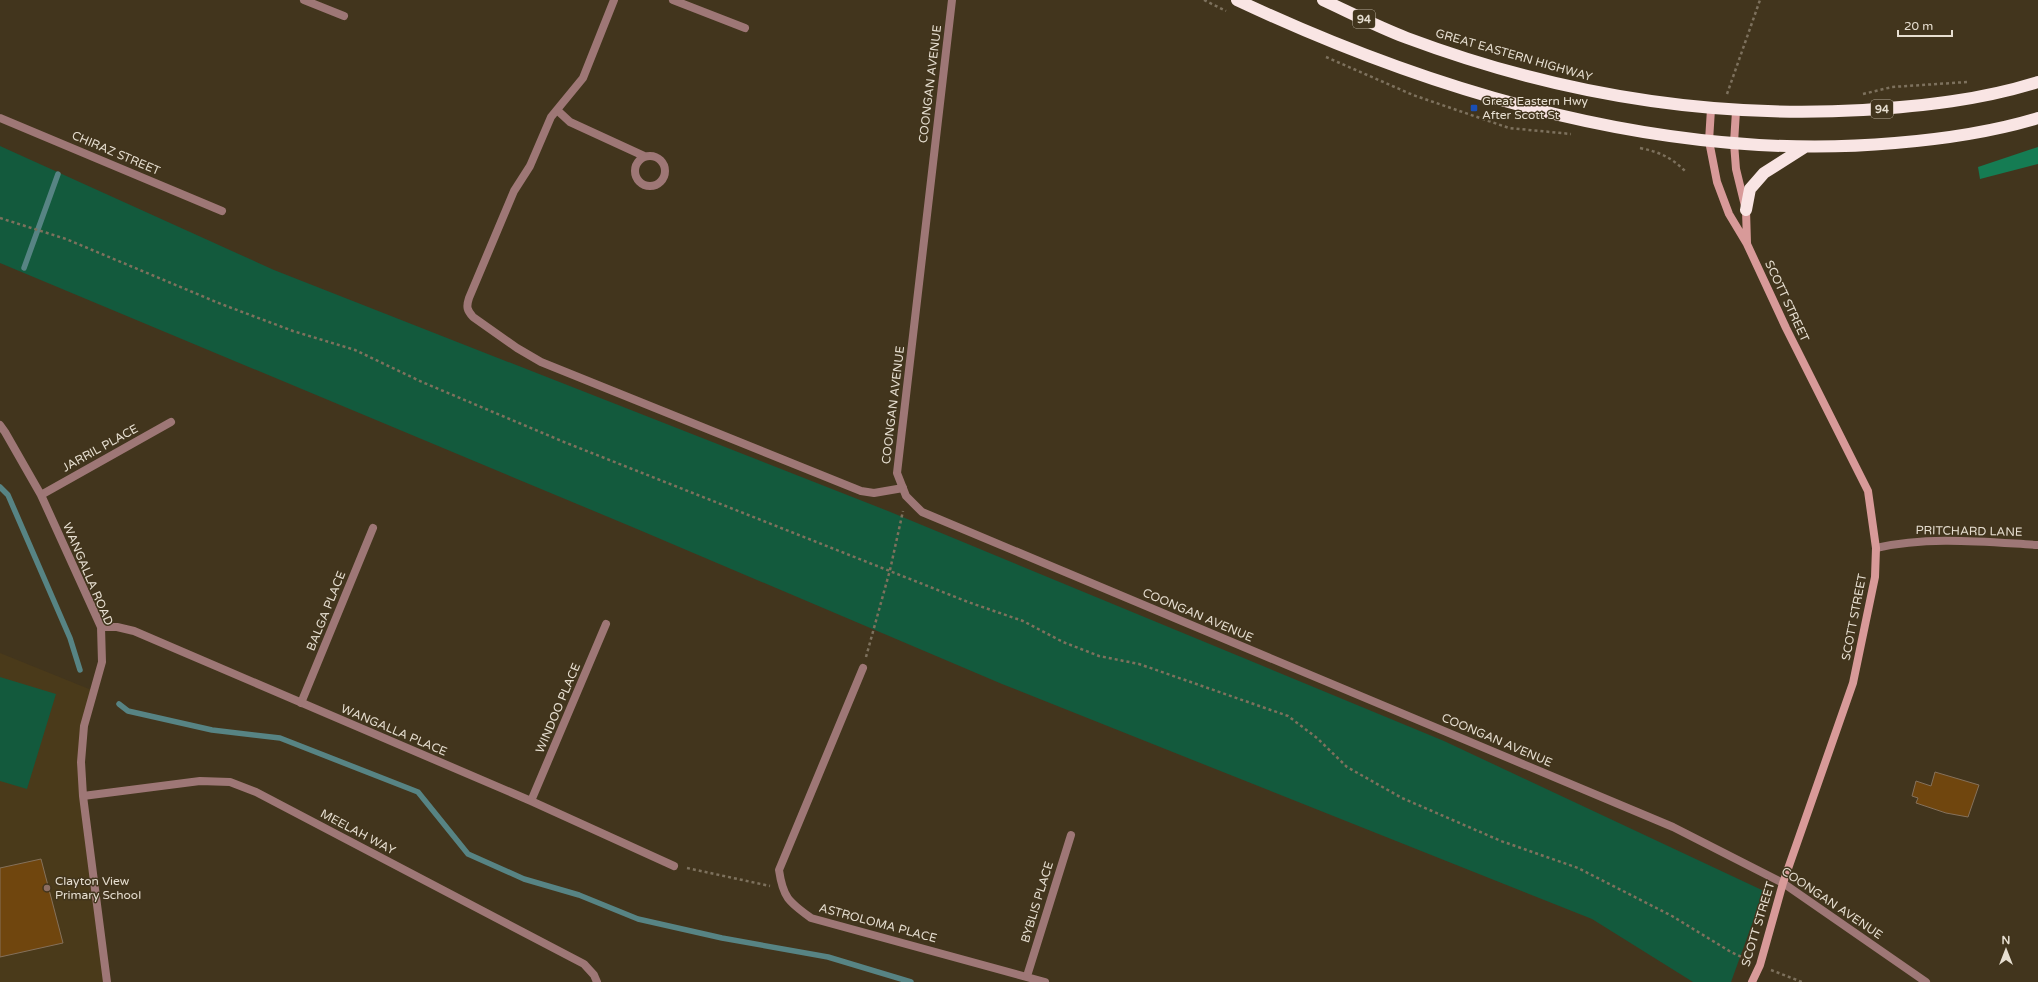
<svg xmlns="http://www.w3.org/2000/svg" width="2038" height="982" font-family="'Varela Round',sans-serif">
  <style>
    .built { fill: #4a3a1a }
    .green { fill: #135a3d }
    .forest { fill: #157c53 }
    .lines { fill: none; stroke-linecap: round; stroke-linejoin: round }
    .stream { stroke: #578484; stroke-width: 5.5 }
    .building { fill: #70460e; stroke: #85715b }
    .path { stroke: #7d715d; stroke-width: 2.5; stroke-dasharray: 3 3; stroke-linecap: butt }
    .lane { stroke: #9e7776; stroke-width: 8 }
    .street { stroke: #9e7776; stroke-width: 8 }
    .secondary { stroke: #d89a99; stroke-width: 8 }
    .highway { stroke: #f9e5e4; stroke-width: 12 }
    .transit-dot { fill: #1a4fb4; stroke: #42351d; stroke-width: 1.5 }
    .education-dot { fill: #8d6e63; stroke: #42351d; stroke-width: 1.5 }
    .labels { text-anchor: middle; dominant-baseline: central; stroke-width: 3; stroke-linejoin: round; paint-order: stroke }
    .shield { fill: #42351d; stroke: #b5ab9a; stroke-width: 1 }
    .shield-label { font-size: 11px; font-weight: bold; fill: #e6ded0 }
    .street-label { font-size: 12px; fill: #e6ded0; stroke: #42351d }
    .poi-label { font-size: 12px; fill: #e6ded0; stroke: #42351d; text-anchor: start }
  </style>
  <rect width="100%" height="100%" fill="#42351d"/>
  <path class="built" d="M0,653L94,691L81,762L104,982H0Z"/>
  <path class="green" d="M0,146L274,270L888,511L1444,741L1764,891L1731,982H1693L1592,919L1002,684L637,529L0,263Z
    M0,677L56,694L27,789L0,781Z"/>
  <path class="forest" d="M2038,147V164L1980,179L1978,167Z"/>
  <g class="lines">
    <path class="stream" d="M24,268L58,174
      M0,487L8,495L70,638L80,670
      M119,704L128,711L212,730L280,738L418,792L468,854L524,879L579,895L638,919L722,938L828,957L911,982"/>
  </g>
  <path class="building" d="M1935,772L1979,785L1968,817L1946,813L1916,803L1918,798L1912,796L1916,781L1931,786Z
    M41,859L63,943L0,957V868Z"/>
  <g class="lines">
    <path class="path" d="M1204,0L1226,11
      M1326,57L1413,95L1509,128L1571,134
      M1727,94L1760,0
      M1863,94L1892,87L1967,82
      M1640,148C1659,152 1671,157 1685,171
      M0,218L66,239L221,304L293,331L355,350L422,382L564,442L968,602L1023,621L1063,642L1099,656L1139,664L1288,716L1317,738L1347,767L1402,798L1501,841L1578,868L1672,916L1731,952L1748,960
      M866,657L890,570L903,511
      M687,868L770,886
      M1771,970L1802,982"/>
    <path class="lane" d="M614,0L583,78L551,117L530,166L514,191L469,298C466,307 467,310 473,317L517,348L541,362L861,491L874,493L903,488
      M673,0L745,28
      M557,110L570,122L644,156
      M635 171a15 15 0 1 1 30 0a15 15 0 1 1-30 0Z"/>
    <path class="street" d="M304,0L344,16
      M952,0L897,473L906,496L922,512L1673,827L1783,883L1926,982
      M0,118L222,211
      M0,425L5,432L41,495L101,627L102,662L84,726L81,762L83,796L107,982
      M41,495L171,422
      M1876,548C1929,536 1984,542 2038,545
      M101,627H117L134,631L531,801L674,866
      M863,668L779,870C783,898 789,902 811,918L1045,982
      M301,703L373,528
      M83,796L200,781L230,782L256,792L584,964L594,975L597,982
      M531,801L606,624
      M1027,976L1071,835"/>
    <path class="secondary" d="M1711,109L1709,141L1717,182L1729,214L1747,244L1786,328L1868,491L1876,548L1875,577L1853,683L1783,883L1760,965L1752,982
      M1736,111L1734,143L1736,169L1746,210L1747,243"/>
    <path class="highway" d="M1237,0C1439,95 1670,163 1895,143C1943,139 1992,132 2038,118
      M1323,0C1351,13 1378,27 1407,38C1554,93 1707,119 1863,110C1923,106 1981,100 2038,82
      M1746,210L1750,189L1764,173L1805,147"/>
  </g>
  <rect class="transit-dot" x="1470" y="104" width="8" height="8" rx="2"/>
  <circle class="education-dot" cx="47" cy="888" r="4"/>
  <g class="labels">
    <g class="shield">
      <rect x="1353" y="10" width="22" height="18" rx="3"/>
      <rect x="1871" y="100" width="22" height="18" rx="3"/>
    </g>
    <g class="shield-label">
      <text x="1364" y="19">94</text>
      <text x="1882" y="109">94</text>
    </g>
    <g class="street-label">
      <text transform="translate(1514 55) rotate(16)">GREAT EASTERN HIGHWAY</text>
      <text transform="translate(930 84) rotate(-83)">COONGAN AVENUE</text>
      <text transform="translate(116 153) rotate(23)">CHIRAZ STREET</text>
      <text transform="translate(1787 301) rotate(65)">SCOTT STREET</text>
      <text transform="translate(893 405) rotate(-83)">COONGAN AVENUE</text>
      <text transform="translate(100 448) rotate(-29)">JARRIL PLACE</text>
      <text transform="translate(1969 531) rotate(1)">PRITCHARD LANE</text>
      <text transform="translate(88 574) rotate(67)">WANGALLA ROAD</text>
      <text transform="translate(326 611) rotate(-68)">BALGA PLACE</text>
      <text transform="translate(1198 615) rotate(23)">COONGAN AVENUE</text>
      <text transform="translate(1854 617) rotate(-79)">SCOTT STREET</text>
      <text transform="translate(558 708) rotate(-67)">WINDOO PLACE</text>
      <text transform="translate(394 730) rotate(23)">WANGALLA PLACE</text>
      <text transform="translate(1497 740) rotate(23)">COONGAN AVENUE</text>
      <text transform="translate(358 832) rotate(28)">MEELAH WAY</text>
      <text transform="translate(1037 902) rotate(-73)">BYBLIS PLACE</text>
      <text transform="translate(1832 903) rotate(34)">COONGAN AVENUE</text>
      <text transform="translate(878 923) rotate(15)">ASTROLOMA PLACE</text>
      <text transform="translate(1758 924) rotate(-73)">SCOTT STREET</text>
    </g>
    <g class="poi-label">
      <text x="1482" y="101">Great Eastern Hwy<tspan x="1482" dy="14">After Scott St</tspan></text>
      <text x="55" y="881">Clayton View<tspan x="55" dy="14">Primary School</tspan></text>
    </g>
  </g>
  <g transform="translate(2006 950)" stroke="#42351d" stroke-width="3" paint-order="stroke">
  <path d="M0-3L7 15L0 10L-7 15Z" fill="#e6ded0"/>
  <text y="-6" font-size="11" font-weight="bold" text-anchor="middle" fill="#e6ded0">N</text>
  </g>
  <path d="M1898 30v6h54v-6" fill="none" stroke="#e6ded0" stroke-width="2"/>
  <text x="1904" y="30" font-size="12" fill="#e6ded0" stroke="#42351d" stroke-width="3" paint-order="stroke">20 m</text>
</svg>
